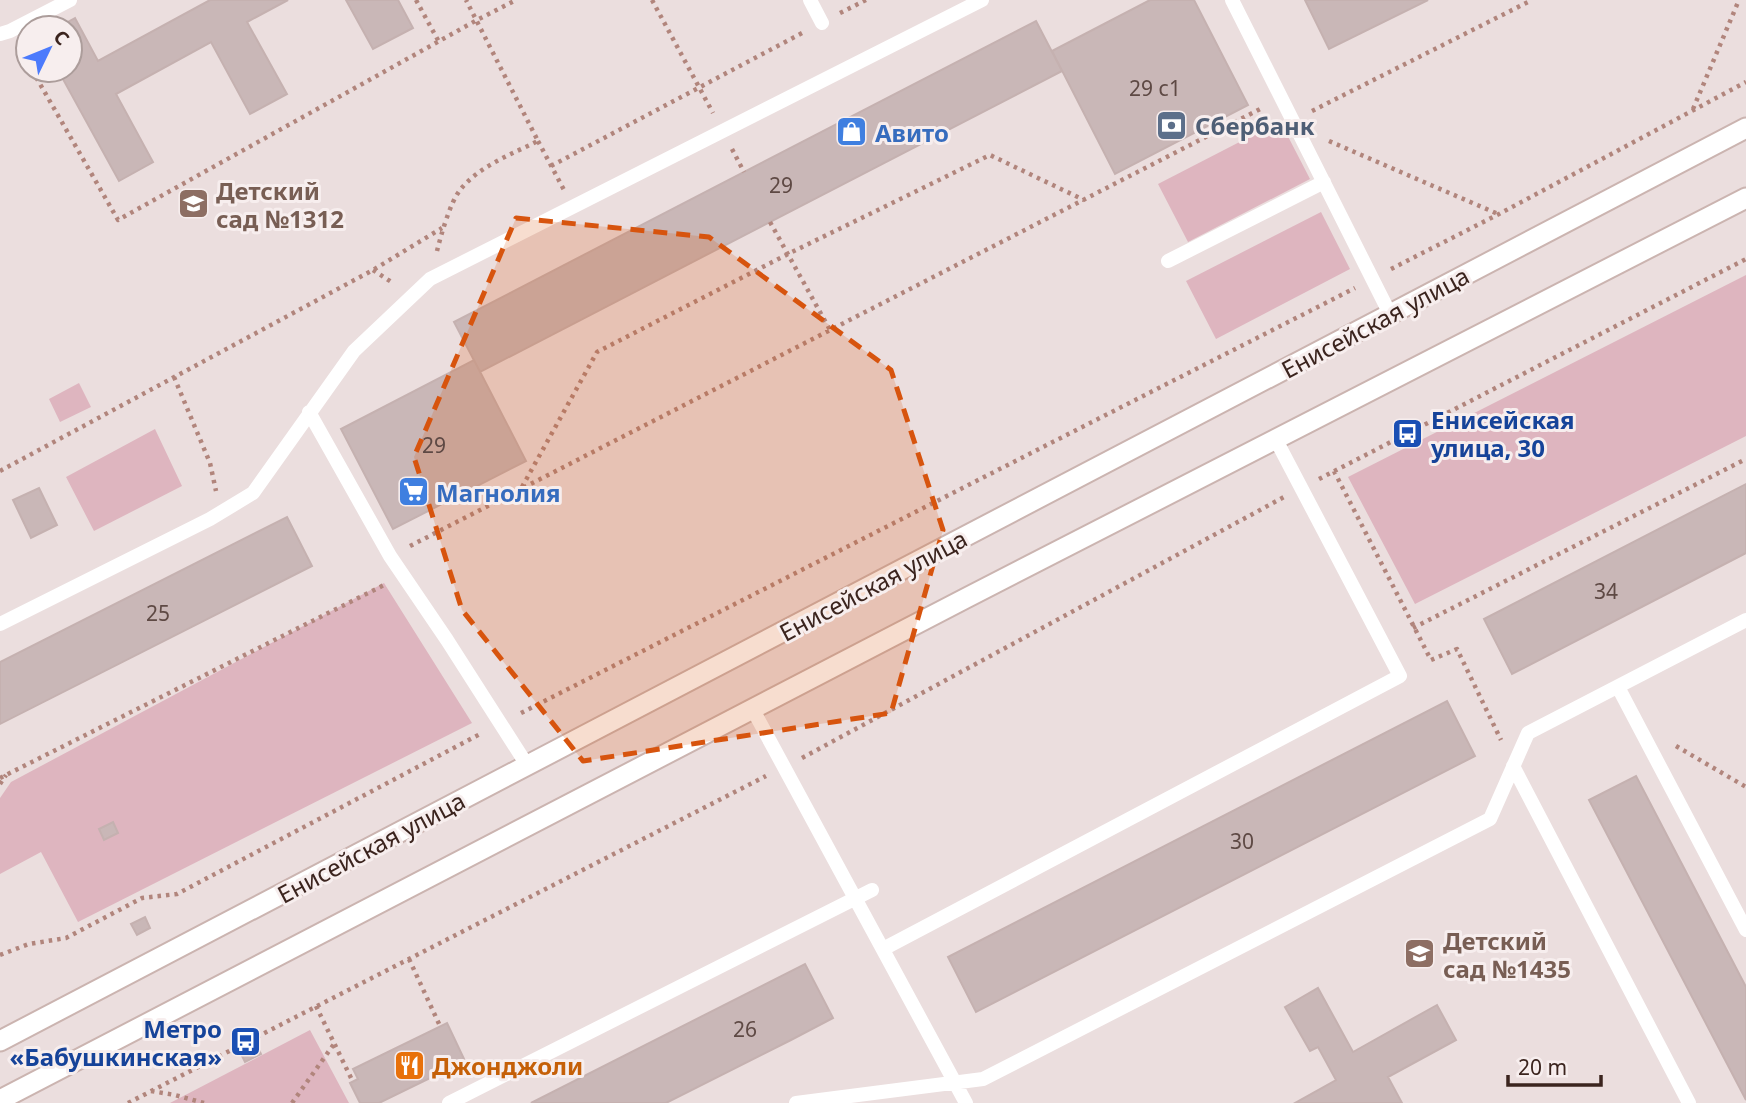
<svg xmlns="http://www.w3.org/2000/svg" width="1746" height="1103" font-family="'Noto Sans',sans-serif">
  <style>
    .green { fill: #deb5bf }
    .building { fill: #c9b7b7; stroke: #c5b1b0; stroke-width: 2 }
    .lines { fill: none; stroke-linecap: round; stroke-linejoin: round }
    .secondary-casing { stroke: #cbb4b0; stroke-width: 23 }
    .path { stroke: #b1857c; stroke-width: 4.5; stroke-dasharray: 3.5 5; stroke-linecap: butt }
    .service { stroke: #fff; stroke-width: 14 }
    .secondary { stroke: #fff; stroke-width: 19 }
    .marked { fill: #d7540e; fill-opacity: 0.2; stroke: #d7540e; stroke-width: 5; stroke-dasharray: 14 9; stroke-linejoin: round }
    .labels { text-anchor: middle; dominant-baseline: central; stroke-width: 6; stroke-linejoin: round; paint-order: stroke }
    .number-label { font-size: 21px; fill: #5e4944 }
    .service-label { font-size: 24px; font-weight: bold; fill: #4e5e75; stroke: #f7eeee; text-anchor: start }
    .shop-label { font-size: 24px; font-weight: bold; fill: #366cbe; stroke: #f7eeee; text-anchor: start }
    .education-label { font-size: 24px; font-weight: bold; fill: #785e54; stroke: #f7eeee; text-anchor: start }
    .street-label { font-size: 24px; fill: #3b241e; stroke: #f7eeee }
    .transit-label { font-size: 24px; font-weight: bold; fill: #164399; stroke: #f7eeee; text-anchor: start }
    .food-label { font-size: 24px; font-weight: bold; fill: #c56008; stroke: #f7eeee; text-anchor: start }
  </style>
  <rect width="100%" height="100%" fill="#ebdede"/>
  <path class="green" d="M1280,121L1310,179L1188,242L1158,184Z
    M1321,212L1350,269L1216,339L1186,281Z
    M1746,275V436L1415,604L1348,477Z
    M79,383L91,407L60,422L49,399Z
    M155,429L182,486L94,531L66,477Z
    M384,583L472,723L78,922L41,852L0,874V798L11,782Z
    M310,1030L349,1103H170Z"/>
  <path class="building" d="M210,0H288L247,22L287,94L250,114L211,42L116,94L153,162L119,181L58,70H70V28H57L75,18L98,61Z
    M346,0H398L413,28L373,49Z
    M1150,0H1194L1248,105L1115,174L1052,51Z
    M1305,0H1428L1329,49Z
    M1036,21L1062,71L480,372L454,322Z
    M474,360L526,461L393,529L341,429Z
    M1746,484V553L1512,674L1484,619Z
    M39,488L57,525L31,538L13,500Z
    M287,517L312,566L0,724V662Z
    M1447,701L1475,756L976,1012L948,957Z
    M1636,776L1746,987V1100L1589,800Z
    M113,822L118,833L104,840L99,829Z
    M145,917L150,928L137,935L131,924Z
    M805,964L833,1018L791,1040L666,1103H531Z
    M1318,988L1353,1052L1437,1005L1456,1040L1388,1077L1402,1103H1295L1336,1080L1318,1047L1310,1051L1285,1007Z
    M447,1023L465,1061L379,1103H360L350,1083L358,1079L353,1069Z
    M257,1046L261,1054L245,1062L241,1054Z"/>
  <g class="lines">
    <defs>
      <path id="secondary" d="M0,1041L1746,128
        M0,1100C581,797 1162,495 1746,198"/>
    </defs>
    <use href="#secondary" class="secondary-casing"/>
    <path class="path" d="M416,0L439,42
      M652,0L713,113
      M840,13L866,0
      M20,48L28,62
      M32,70L118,220L477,20L516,0
      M1693,109L1739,0
      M1312,111L1532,0
      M538,141L564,190
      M1329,141L1498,214
      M732,149L744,172
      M551,166L804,32
      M770,222L830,330
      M437,251C441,235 450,203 460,190C479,166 512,154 538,141L466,0
      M1391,269L1499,214L1746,82
      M373,270L393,283
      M174,377L210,463L216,491
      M0,471L373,270L442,228
      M1334,471L1431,660L1457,649L1501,740
      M1319,479L1746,259
      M522,487L597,352L788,254L990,155L1084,200
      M410,546L1264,107
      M1413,628L1746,459
      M521,713L1355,288
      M1676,746L1746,787
      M802,758L1284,497
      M0,778L384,585
      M0,784L6,775
      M0,955L29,944L66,938L142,898L177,894L482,733
      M409,959L440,1026
      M316,1006L353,1082
      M151,1091L175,1095L204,1103
      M128,1103L766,776
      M292,1103L334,1044"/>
    <path class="service" d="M810,0L822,23
      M1232,0L1390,314
      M0,34L10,31L70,0
      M1168,261L1324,182
      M309,412L390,556L447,640L527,765
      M0,624L210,519L253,493L354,351L430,279L982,0
      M1618,687L1746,930
      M752,708L966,1103
      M1513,766L1689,1103
      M883,949L1400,676L1275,438
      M449,1103L872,890
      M796,1103L983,1079L1490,819L1528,733L1746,620"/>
    <use href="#secondary" class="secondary"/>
  </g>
  <path class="marked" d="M516,218L709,237L891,370L943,530L891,713L583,761L462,610L414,457Z"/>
  <defs>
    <symbol id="bank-square" viewBox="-11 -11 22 22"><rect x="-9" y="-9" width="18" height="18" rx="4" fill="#5c6f8a" stroke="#f7eeee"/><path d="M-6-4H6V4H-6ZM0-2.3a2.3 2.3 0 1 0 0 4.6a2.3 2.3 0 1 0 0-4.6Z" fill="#fff"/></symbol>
    <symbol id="shop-square" viewBox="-11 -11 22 22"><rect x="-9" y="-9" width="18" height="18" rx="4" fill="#3f7fe0" stroke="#f7eeee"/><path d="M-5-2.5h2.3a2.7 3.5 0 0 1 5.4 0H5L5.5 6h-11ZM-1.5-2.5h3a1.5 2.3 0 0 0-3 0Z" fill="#fff"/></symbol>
    <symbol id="school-square" viewBox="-11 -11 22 22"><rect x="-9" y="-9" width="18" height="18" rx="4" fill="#8d6e63" stroke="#f7eeee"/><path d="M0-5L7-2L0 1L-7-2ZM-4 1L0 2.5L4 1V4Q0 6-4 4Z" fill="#fff"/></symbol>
    <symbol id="bus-square" viewBox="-11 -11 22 22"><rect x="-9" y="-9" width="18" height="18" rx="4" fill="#1a4fb4" stroke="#f7eeee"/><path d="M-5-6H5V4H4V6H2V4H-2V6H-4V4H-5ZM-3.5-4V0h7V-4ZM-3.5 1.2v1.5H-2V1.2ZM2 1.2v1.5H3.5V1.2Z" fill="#fff"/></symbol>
    <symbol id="supermarket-square" viewBox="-11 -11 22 22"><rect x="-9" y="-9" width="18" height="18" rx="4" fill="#3f7fe0" stroke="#f7eeee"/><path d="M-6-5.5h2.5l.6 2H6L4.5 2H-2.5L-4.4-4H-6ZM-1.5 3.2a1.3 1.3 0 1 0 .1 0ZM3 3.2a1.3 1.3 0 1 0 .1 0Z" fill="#fff"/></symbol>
    <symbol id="restaurant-square" viewBox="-11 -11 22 22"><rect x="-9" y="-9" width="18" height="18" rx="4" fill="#e8710a" stroke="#f7eeee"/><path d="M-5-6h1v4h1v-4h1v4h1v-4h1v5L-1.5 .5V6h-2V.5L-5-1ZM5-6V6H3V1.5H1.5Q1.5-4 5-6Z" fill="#fff"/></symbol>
  </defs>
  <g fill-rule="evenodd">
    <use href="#bank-square" x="1154" y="108" width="35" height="35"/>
    <use href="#shop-square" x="834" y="114" width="35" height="35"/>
    <use href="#school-square" x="176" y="186" width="35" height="35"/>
    <use href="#bus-square" x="1390" y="416" width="35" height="35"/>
    <use href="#supermarket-square" x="396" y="474" width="35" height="35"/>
    <use href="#school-square" x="1402" y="936" width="35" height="35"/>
    <use href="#bus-square" x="228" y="1024" width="35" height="35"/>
    <use href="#restaurant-square" x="392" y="1048" width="35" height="35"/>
  </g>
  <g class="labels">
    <g class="number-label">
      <text x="1155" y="88">29 с1</text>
      <text x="781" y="185">29</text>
      <text x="434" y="445">29</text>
      <text x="1606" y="591">34</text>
      <text x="158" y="613">25</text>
      <text x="1242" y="841">30</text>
      <text x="745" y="1029">26</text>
    </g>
    <g class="service-label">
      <text x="1195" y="125">Сбербанк</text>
    </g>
    <g class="shop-label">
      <text x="875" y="132">Авито</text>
      <text x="436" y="492">Магнолия</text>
    </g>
    <g class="education-label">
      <text x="216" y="190">Детский<tspan x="216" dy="28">сад №1312</tspan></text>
      <text x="1443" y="940">Детский<tspan x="1443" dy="28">сад №1435</tspan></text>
    </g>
    <g class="street-label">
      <text transform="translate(1375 322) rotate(-28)">Енисейская улица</text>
      <text transform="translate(873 585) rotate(-28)">Енисейская улица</text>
      <text transform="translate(371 847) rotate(-28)">Енисейская улица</text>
    </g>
    <g class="transit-label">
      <text x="1431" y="419">Енисейская<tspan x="1431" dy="28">улица, 30</tspan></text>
      <text x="222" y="1028" text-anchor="end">Метро<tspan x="222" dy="28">«Бабушкинская»</tspan></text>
    </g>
    <g class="food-label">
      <text x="432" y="1065">Джонджоли</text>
    </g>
  </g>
  <g transform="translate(49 49) rotate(47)"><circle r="33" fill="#f7eeee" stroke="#ac9d9b" stroke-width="2"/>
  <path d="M0-5L12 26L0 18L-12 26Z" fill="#4b7afc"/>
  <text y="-10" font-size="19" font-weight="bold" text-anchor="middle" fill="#3b241e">С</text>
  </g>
  <path d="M1508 1075v10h93v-10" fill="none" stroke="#3b241e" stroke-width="3.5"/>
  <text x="1518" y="1075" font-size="21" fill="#3b241e" stroke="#f7eeee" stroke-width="5" paint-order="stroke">20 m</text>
</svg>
